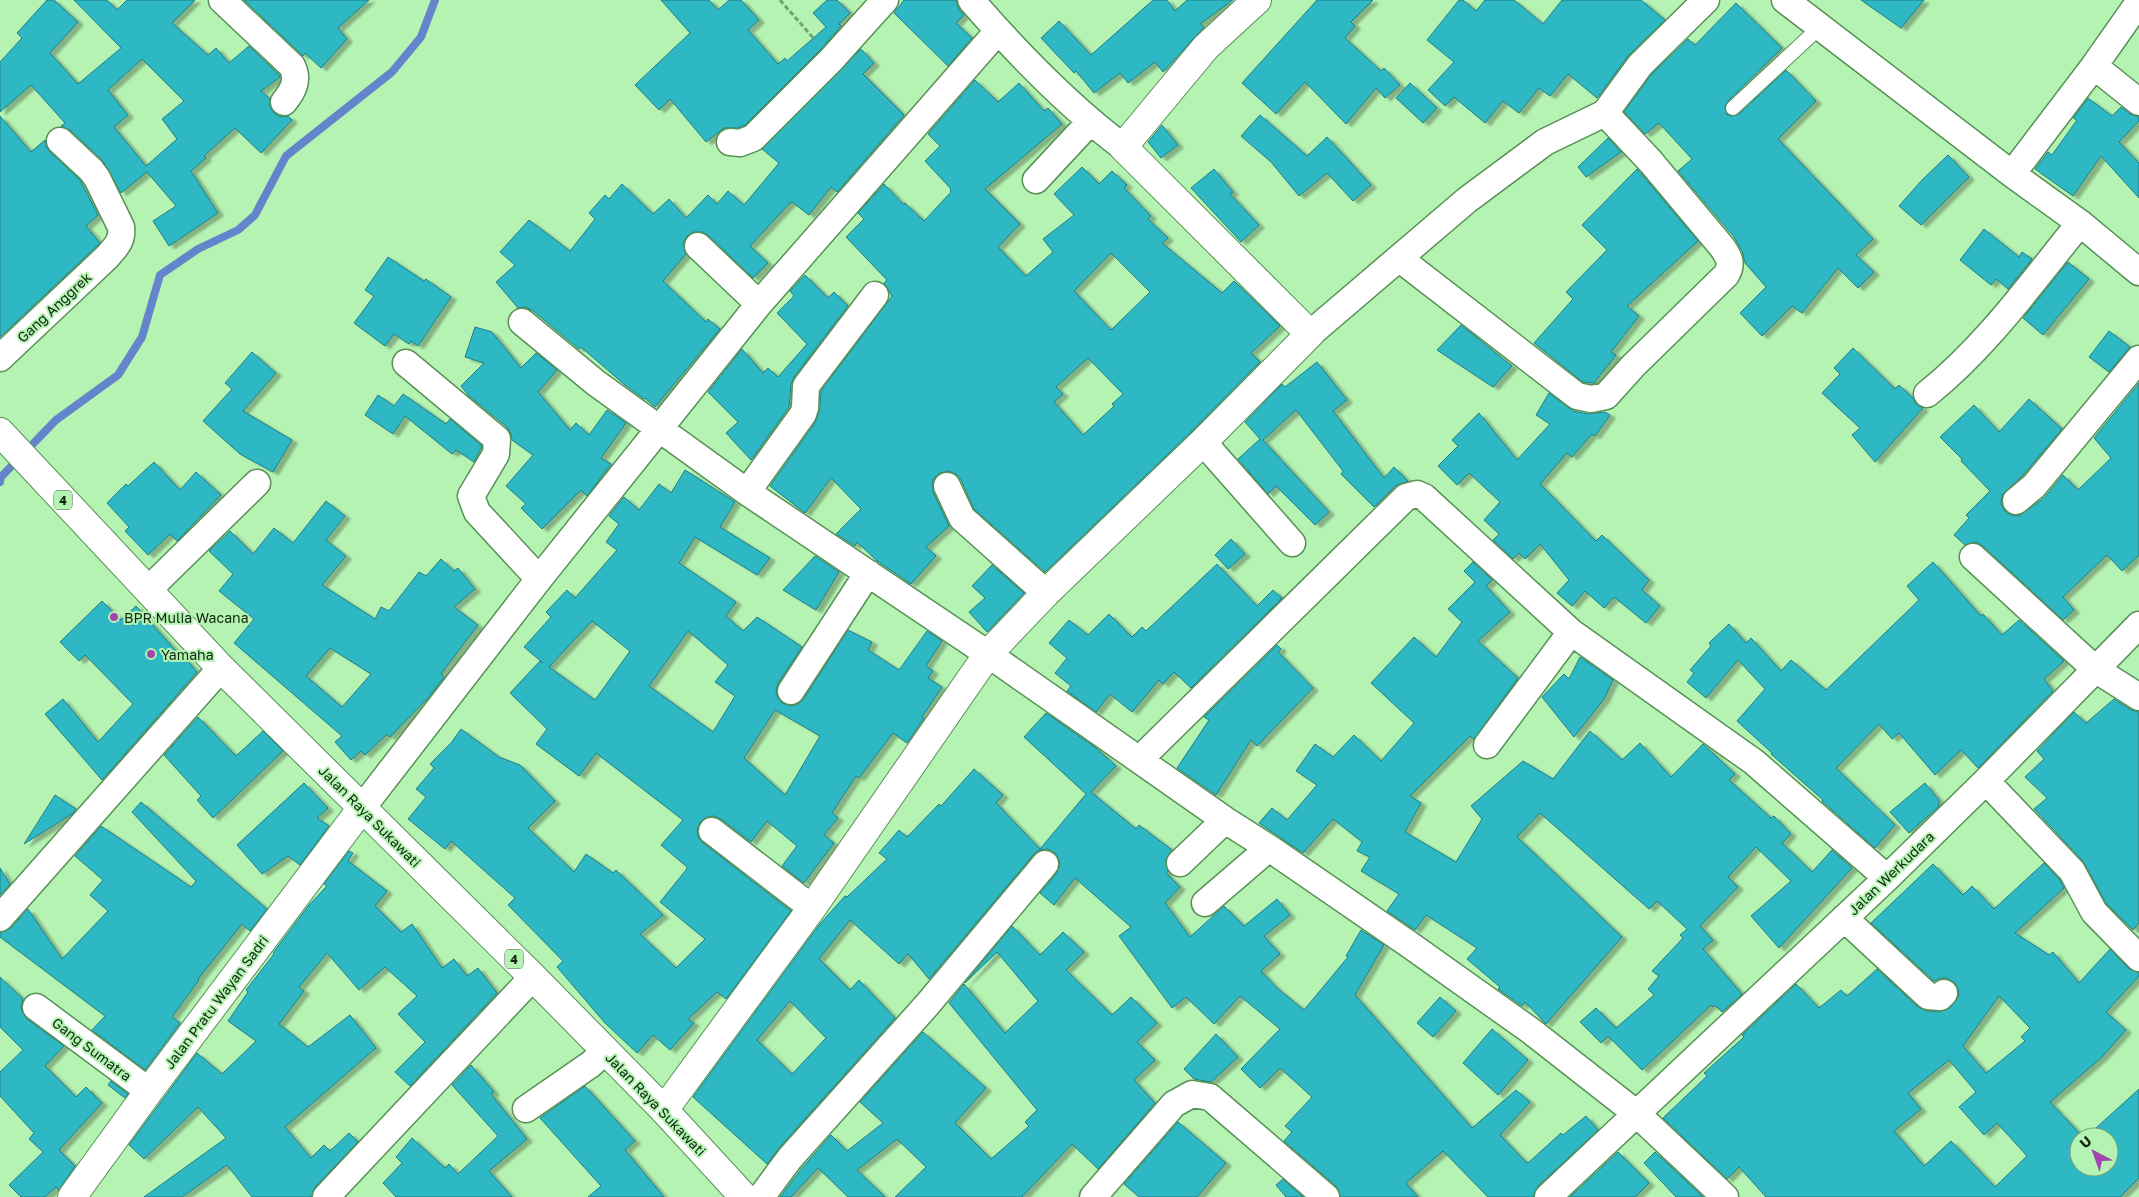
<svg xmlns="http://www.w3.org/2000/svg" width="2139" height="1197" font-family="'Golos Text',sans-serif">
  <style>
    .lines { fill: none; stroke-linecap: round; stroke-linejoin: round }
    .stream { stroke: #6485cb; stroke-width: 8 }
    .building { fill: #2fb8c4; stroke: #1e7f87; fill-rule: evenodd; filter: url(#shadow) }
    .lane-casing { stroke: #579156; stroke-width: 16 }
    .street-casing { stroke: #579156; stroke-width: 29 }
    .secondary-casing { stroke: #579156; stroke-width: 30 }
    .highway-casing { stroke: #579156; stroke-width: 30 }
    .path { stroke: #73a272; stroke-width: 3; stroke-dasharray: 5 2.5; stroke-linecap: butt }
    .lane { stroke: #fff; stroke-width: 14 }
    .street { stroke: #fff; stroke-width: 26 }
    .secondary { stroke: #fff; stroke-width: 28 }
    .highway { stroke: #fff; stroke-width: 28 }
    .poi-dot { fill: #a244ad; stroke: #b5f3b3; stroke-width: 2 }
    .labels { text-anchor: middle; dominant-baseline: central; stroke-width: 4; stroke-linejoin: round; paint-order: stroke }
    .shield { fill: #b5f3b3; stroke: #426541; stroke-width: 1 }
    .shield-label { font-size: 12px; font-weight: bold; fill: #102810 }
    .street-label { font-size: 14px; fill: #102810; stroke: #b5f3b3 }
    .poi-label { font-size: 14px; fill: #102810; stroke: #b5f3b3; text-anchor: start }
  </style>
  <defs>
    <filter id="shadow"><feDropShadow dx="5.5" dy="3" stdDeviation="1" flood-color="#0004"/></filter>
  </defs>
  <rect width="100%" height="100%" fill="#b5f3b3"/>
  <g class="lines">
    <path class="stream" d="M0,482L1,477L56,420L118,375L142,337L160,275L198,249L238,230L255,215L286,156L392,72L421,37L435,0"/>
  </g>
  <path class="building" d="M47,0H54L78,22L50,53L78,84L121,48L74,0H107L117,10L127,0H195L172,23L208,55L216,48L229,63L249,46L279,75L280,77L261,91L270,99V107L274,113L281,117L288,116L292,120L261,153L235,128L204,156L206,158L191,171L218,213L169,246L153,221L176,206L147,172L121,193L103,161L70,130L61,126L65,123L31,85L0,112V62L22,38L17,33ZM142,59L184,101L162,119L177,139L146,166L114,127L128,115L108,90Z
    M244,0H369L338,28L347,39L321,68L305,53L303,56Z
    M661,0H709L718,10L729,0H741L759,20L748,30L778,64L785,58L787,61L826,27L813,13L827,0H837L850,13L839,24L841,26L820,50L745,125L738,128H724L706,142L670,99L659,110L635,85L690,33Z
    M904,0H956L959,10L964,15L956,23L972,38L948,66L894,13Z
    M1153,0H1167L1175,11L1187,0H1233L1200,24L1204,27L1163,72L1155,62L1128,83L1120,73L1094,93L1076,71L1074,73L1041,38L1059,21L1091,55Z
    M1317,0H1373L1351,22L1355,26L1345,38L1381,71L1384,68L1400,85L1385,98L1376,88L1346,124L1305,82L1276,114L1242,83Z
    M1459,0H1463L1476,11L1485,0H1514L1543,24L1562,0H1641L1665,20L1628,56L1597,98L1568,74L1550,96L1539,88L1519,113L1503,101L1485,123L1454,97L1445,106L1428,90L1454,62L1427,40Z
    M1861,0H1924L1901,28Z
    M1736,3L1782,48L1727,102L1725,106L1726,114L1731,116L1739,114L1786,70L1816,101L1778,139L1873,239L1856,255L1874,272L1858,288L1838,268L1802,313L1792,306L1762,336L1740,313L1766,287L1745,263L1742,251L1734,237L1678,171L1692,159L1659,123L1645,134L1624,112L1651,75L1688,39L1695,45Z
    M861,49L874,63L863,74L904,115L837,192L831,187L809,215L792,202L789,204L750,246L768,263L753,278L708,235L702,232H694L687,236L683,243L686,254L663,281L706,322L708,319L720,329L655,407L645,398L644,399L625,385L581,347L579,349L532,310L525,307L518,308L496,282L515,265L500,252L529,220L570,251L595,219L589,213L605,195L609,199L622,184L653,214L669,199L686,218L708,195L717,204L728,191L744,205L779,163L762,149Z
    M975,80L998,102L1019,83L1044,111L1048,108L1062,124L985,189L1020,224L998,247L1026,276L1053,252L1043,239L1074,215L1054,194L1082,167L1099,184L1112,171L1127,185L1124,188L1151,216L1148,219L1168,238L1162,243L1222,293L1234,281L1280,326L1251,353L1260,362L1192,431L1045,572L974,509L961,480L956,474L948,471L940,473L934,478L932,485L933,492L949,526L926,547L936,556L911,584L877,561L857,542L855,546L836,534L861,509L831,478L805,513L770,486L815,423L820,409L821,391L892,296L884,283L887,280L846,237L864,219L858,213L884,184L904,205L905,203L924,221L951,192L950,190L951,189L925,161L940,146L928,134ZM1111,253L1150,292L1111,330L1074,291ZM1088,358L1123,394L1112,404L1114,406L1083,435L1054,402L1063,394L1056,387Z
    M1410,83L1437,108L1423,123L1396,98Z
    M2088,98L2112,116L2121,107L2130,114L2139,117V121L2119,142L2139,163V198L2101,156L2073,196L2035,169L2048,152L2052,155L2077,120L2073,118Z
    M1260,115L1307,156L1327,137L1371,185L1353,201L1327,173L1299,196L1271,162L1241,136Z
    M0,116L31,152L45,140L46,146L50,152L80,180L98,215L86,226L100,243L0,337Z
    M1162,125L1178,145L1161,158L1148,142Z
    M1608,138L1621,152L1586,177L1578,167Z
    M1948,155L1969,177L1921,225L1899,206L1922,180Z
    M1214,169L1233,192L1230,194L1259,225L1241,242L1191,188Z
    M1637,169L1698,241L1627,306L1639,316L1611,352L1616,355L1594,383L1583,382L1534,343L1573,299L1566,292L1607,250L1582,225Z
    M1984,229L2019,257L2022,252L2032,259L2008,289L1996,279L1991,285L1960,260Z
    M388,257L424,281L426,279L451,297L418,346L411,341L409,344L394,334L385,346L354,323L374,296L365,290Z
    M2068,262L2089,279L2043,335L2023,318Z
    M805,275L828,298L834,292L848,306L794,377L791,385L789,407L751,460L726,433L738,422L708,392L742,349L763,373L768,368L778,377L807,344L777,313L794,296L790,291Z
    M1461,325L1512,366L1493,387L1437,350Z
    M475,327L492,332L521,368L536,353L557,370L538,392L570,430L576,423L589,435L607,410L626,423L601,458L611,464L587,496L581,490L542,529L521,508L526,504L506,486L533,455L512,440L511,434L507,427L469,396L461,386L484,363L465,357Z
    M2109,331L2130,347L2109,372L2089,357Z
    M1853,348L1895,389L1899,385L1913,398L1916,404L1923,408L1875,462L1852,435L1860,428L1822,393L1840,374L1834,368Z
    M252,352L276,373L243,411L292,440L273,472L240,454L203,421L232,389L225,383Z
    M1317,362L1347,400L1333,411L1384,478L1394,467L1408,481L1395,486L1374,507L1341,474L1343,471L1296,410L1263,440L1329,512L1315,525L1276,486L1268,494L1238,459L1260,439L1245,422L1282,384L1285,387Z
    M2139,383V555L2122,571L2107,555L2063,597L2074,610L2063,620L1983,546L1976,542L1965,545L1954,535L1969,518L1966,515L1990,491L1961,461L1962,459L1940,437L1974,405L1999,432L2029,399L2062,429L2023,475L2002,495L2001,504L2005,511L2011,515L2019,516L2044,498L2063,475L2078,490L2111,458L2094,438Z
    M1549,393L1573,411L1588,414L1605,412L1610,415L1595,436L1592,434L1572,457L1567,453L1540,484L1596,541L1602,535L1649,580L1642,590L1660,606L1646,623L1614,597L1604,608L1585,591L1572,606L1557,593L1569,580L1540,544L1525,559L1519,553L1513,559L1493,540L1499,534L1484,520L1500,502L1469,473L1457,485L1438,466L1458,446L1452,440L1479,413L1517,460L1550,424L1536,415Z
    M403,394L446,424L450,419L482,446L474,462L456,450L452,454L405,416L393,434L365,415L378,395L394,406Z
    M154,462L180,490L196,472L221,495L177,541L170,534L148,555L125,531L129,527L107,503L126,484L128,486Z
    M685,470L735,502L720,527L770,558L757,575L695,537L679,563L736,602L726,616L743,631L757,617L802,647L778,683L776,691L778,698L782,703L791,706L798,704L803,700L848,630L872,642L868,650L899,670L927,631L942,641L926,666L933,671L928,678L942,687L922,717L924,718L907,743L893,733L859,778L856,776L832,813L838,818L824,835L834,843L804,883L782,866L797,846L767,821L751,842L721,819L714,816L707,817L700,822L697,830L698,837L703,843L791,911L726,999L717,992L688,1019L694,1023L670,1050L653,1035L637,1053L605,1023L557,967L563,961L508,905L515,898L451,841L445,849L408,819L426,797L416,789L434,768L430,764L451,743L461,729L499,757L520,765L555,801L528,828L574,872L586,854L613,873L616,870L663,915L640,934L676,968L705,939L660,902L686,870L687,867L661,845L683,820L596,753L579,776L536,744L547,729L510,693L540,661L543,663L524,647L551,617L546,612L567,590L575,598L617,550L606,542L619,524L609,516L624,497L639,510L659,484L671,493ZM592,621L630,651L595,700L549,667ZM688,631L728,665L715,682L735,696L713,732L649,686ZM775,710L820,736L785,795L744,758Z
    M326,501L345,516L326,540L346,556L322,585L375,619L381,607L389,611L419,572L426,576L441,559L454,571L458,568L475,589L454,607L478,625L441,674L444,677L428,698L390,737L387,734L365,755L361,751L351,760L335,742L342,736L234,643L254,619L219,591L233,574L209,551L230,531L253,554L274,528L293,543ZM330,648L371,674L342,707L306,676Z
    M1231,539L1245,554L1228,569L1215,555Z
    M815,556L839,572L816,610L783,590Z
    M1473,562L1492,580L1486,586L1510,612L1478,641L1518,678L1474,739L1470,736L1410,796L1421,803L1405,832L1456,862L1482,819L1471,806L1523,761L1553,779L1590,731L1622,760L1640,743L1671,777L1703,744L1735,774L1729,780L1771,818L1774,816L1791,834L1782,843L1812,872L1832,850L1852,868L1779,948L1751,916L1791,881L1756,847L1728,877L1738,887L1700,926L1713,940L1703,949L1742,994L1722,1012L1715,1005L1713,1007L1711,1005L1642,1070L1608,1036L1601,1043L1580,1022L1596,1008L1616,1028L1654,995L1648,989L1659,976L1652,971L1683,938L1680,935L1687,929L1657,901L1649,909L1540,813L1517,837L1622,937L1546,1024L1525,1002L1522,1006L1498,989L1500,987L1467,959L1477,948L1426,915L1415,930L1387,911L1399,894L1361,871L1370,857L1357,851L1362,842L1333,819L1303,853L1259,823L1272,808L1287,820L1317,785L1296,771L1315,744L1333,757L1354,735L1381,761L1414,723L1371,683L1414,637L1436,657L1462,622L1448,609L1475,582L1464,571Z
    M1933,562L1981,616L1983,614L2002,635L2019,620L2064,661L2044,679L2053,691L1978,768L1961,750L1935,775L1899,733L1892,739L1879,724L1836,768L1895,825L1875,848L1822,801L1823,800L1771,754L1772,753L1737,721L1765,689L1738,660L1706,698L1687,682L1694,673L1690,670L1711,646L1709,643L1729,624L1746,643L1751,638L1781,671L1791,660L1826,690L1919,600L1907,586Z
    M1217,564L1257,606L1273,590L1282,598L1191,688L1174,672L1163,684L1159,680L1132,712L1110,694L1096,712L1067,691L1071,686L1055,673L1067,658L1049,643L1069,620L1088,635L1109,614L1132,637L1142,627L1146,631Z
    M992,565L1024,593L987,632L969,612L985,598L972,586Z
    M102,601L121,620L136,606L184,660L186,659L197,672L102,780L45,714L63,699L98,742L133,704L85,655L79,661L60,642Z
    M1277,645L1281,649L1278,652L1313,688L1257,746L1251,740L1216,795L1177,768L1209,720L1204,717Z
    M1580,657L1613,680L1604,699L1574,737L1542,697L1564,674L1569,679Z
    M2114,699L2131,710L2139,712V923L2133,930L2106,903L2083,861L2034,809L2047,798L2025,777L2044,759L2037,751L2074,712L2086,723Z
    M1046,713L1096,748L1116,766L1091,792L1136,829L1139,825L1172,850L1166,859L1168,871L1166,873L1180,887L1165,903L1190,937L1224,906L1244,926L1277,899L1290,915L1264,936L1280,954L1261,971L1277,988L1304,1010L1348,957L1346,956L1361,930L1384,945L1355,995L1472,1128L1516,1090L1530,1102L1500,1135L1526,1162L1528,1163L1561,1133L1563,1135L1586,1116L1598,1130L1538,1186L1533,1197H1488L1443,1151L1406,1183L1418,1197H1341L1336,1186L1284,1141L1292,1132L1285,1126L1312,1097L1280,1068L1260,1088L1241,1069L1280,1029L1240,996L1214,1024L1186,997L1172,1008L1119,936L1131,927L1075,878L1054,905L1040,893L1056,874L1060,866L1059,859L1055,853L1047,849L1039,850L1034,854L929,979L908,954L899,964L850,920L819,959L850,990L859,980L895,1018L779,1148L767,1164L693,1097L819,925L845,896L847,897L887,859L879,853L899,830L907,837L939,804L941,806L974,769L1003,795L996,803L1040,849L1086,794L1024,737ZM790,1001L826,1038L792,1074L757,1040Z
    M198,717L236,756L263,731L283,751L213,818L197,800L201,796L164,755Z
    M304,783L328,808L317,818L329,826L300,865L288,856L262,874L237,845Z
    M1925,783L1939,800V806L1909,833L1890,812Z
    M55,795L76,809L72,814L24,844Z
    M141,802L267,909L250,931L242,924L198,979L199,980L172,1017L180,1023L145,1070L92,1030L105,1016L0,937V933L11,928L28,909L62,959L108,911L90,895L103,880L75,856L101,826L191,887L196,881L132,812Z
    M349,851L353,853L348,861L387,891L375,906L401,932L412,924L442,968L454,959L467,976L478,968L497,993L410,1086L395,1072L425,1042L398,1014L417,996L385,967L359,990L327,953L299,987L304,991L279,1024L308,1047L350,1015L376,1048L285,1127L311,1158L324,1145L330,1151L349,1133L358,1142L315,1187L311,1197H252L227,1165L182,1197H144L226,1138L198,1107L144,1159L129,1145L197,1053L222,1074L256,1041L228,1021L248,992L246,990L274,954L273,953L309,905L327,886L324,884Z
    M2044,863L2060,880L2064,888L2015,933L2049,955L2053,952L2079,983L2110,949L2128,968L2139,973V976L2106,1012L2126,1030L2102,1057L2050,1102L2083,1137H2079V1167H2109V1137H2086L2139,1089V1178L2120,1197H1766L1739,1167L1727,1179L1663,1118L1707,1076L1704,1073L1744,1037L1742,1035L1796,984L1819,1008L1841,990L1847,996L1877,969L1918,1007L1927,1011L1939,1012L1950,1008L1959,996L1958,989L1955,983L1947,978H1941L1934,981L1871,923L1933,864L1963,895L1972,886L1994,909ZM1999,996L2030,1028L2021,1037L2025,1041L1986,1073L1963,1046ZM1949,1060L1976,1092L1959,1107L1984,1135L1997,1123L2027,1156L1995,1187L1951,1141L1924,1166L1894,1131L1921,1109L1908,1093Z
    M0,868L10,884L0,895Z
    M1012,926L1040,955L1063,932L1084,952L1066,970L1112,1015L1131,997L1157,1023L1137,1042L1155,1060L1134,1080L1155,1103L1098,1169L1072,1144L1022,1197H895L926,1167L897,1139L857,1170L885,1197H848L818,1168L791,1197H780L802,1168L831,1135L847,1151L883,1123L860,1102L923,1032L986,1088L955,1123L991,1159L1029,1126L1025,1122L1037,1110L949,1003L964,984L1005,1033L1038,1001L997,952L965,983Z
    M0,977L23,999L21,1006L22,1012L27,1019L64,1046L45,1066L76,1097L86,1087L102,1103L59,1150L75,1166L59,1190L56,1187L45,1197H21L9,1185L43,1152L29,1139L34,1133L0,1096V1072L23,1050L0,1027Z
    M1440,997L1456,1011L1433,1037L1417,1023Z
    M1492,1029L1528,1060L1498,1095L1463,1063Z
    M1216,1034L1238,1057L1211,1082L1194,1079L1184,1069Z
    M471,1065L494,1092L491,1094L527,1139L489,1171L512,1197H396L383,1183L402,1163L396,1157L412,1138L445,1168L449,1164L458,1174L498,1136L452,1085Z
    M111,1081L128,1094L125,1098L108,1085Z
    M585,1086L635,1141L625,1150L664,1197H588L601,1186L540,1118Z
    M1178,1122L1226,1163L1197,1197H1139L1124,1184Z
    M1618,1152L1649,1183L1635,1197H1570Z
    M1655,1152L1703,1197H1676L1644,1163Z
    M1283,1179L1303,1197H1286L1276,1185Z"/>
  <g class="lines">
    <defs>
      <path id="lane" d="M1733,108L1821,26"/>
      <path id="street" d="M222,0L292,66C299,80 293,91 284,102
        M971,0C1017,53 1067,105 1123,147
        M1785,0L2012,174L2080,223L2139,272
        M2094,66L2139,102
        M730,142L740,143L753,138L831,60L885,0
        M2012,174L2094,66L2139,2
        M1036,180L1090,122
        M698,246L759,304
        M1400,259L1577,396L1591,399L1606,396L1633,366L1726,275C1733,264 1729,257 1722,247L1651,162L1605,113
        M522,322L596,383L747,492L988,654L1225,820L1269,848L1410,945L1531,1031L1637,1114L1725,1197
        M1310,334L1467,200L1545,142L1605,113L1640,65L1706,0
        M0,358L107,257C116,247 123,240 121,227L97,178L91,170L60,141
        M406,363L497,439L496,454L471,496L477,512L539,579
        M1927,394C1987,346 2032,282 2080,223
        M1203,442L1292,543
        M947,486L962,518L1046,593
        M747,492L803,414L805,408L806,386L875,295
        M2016,501L2034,486L2139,359
        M1973,557L2095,669L2139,697
        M149,589L257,483
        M791,691L868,573
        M1487,745L1571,632
        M1140,759L1406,497L1417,494L1424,497L1571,632L1754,762L1887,878
        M1986,781L2072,871L2094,912L2139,958
        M362,808L539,579L759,304L998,31
        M712,831L812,908
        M1180,863L1225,820
        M1205,903L1269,848
        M0,918L221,668
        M1844,918L1928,996L1940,997L1944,993
        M36,1007L149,1091
        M526,1109L591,1064L605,1051
        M326,1197L533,977
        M761,1197L790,1158L927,1005L1045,864
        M1093,1197L1174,1104L1192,1094L1210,1097L1326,1197
        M1548,1197L1887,878L1986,781L2139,625"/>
      <path id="secondary" d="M664,1110L812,908L988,654L1046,593L1203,442L1310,334L1123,147L1206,47L1257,0
        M72,1197L149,1091L362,808"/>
      <path id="highway" d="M0,432L221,668L533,977L664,1110L744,1197"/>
    </defs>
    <use href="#lane" class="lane-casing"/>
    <use href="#street" class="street-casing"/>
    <use href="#secondary" class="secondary-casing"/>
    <use href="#highway" class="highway-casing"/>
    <path class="path" d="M780,0L815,40"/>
    <use href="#lane" class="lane"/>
    <use href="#street" class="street"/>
    <use href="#secondary" class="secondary"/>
    <use href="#highway" class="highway"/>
  </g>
  <g class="poi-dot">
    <circle cx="114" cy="617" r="5"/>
    <circle cx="151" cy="654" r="5"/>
  </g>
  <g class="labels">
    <g class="shield">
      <rect x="54" y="490.5" width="18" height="19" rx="4"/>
      <rect x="505" y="949.5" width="18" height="19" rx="4"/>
    </g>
    <g class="shield-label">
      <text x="63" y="500">4</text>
      <text x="514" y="959">4</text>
    </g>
    <g class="street-label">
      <text transform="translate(54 307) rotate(-43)">Gang Anggrek</text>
      <text transform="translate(370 816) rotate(45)">Jalan Raya Sukawati</text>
      <text transform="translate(1891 873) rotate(-44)">Jalan Werkudara</text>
      <text transform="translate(216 1002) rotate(-53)">Jalan Pratu Wayan Sadri</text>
      <text transform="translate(92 1049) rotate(37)">Gang Sumatra</text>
      <text transform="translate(656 1104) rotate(46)">Jalan Raya Sukawati</text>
    </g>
    <g class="poi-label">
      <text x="124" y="617">BPR Mulia Wacana</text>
      <text x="161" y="654">Yamaha</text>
    </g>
  </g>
  <g transform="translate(2094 1152) rotate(319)"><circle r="24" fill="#b5f3b3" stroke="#73a272"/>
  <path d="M0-4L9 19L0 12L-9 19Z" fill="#a244ad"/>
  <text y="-8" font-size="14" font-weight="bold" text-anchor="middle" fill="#102810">U</text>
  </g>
</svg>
